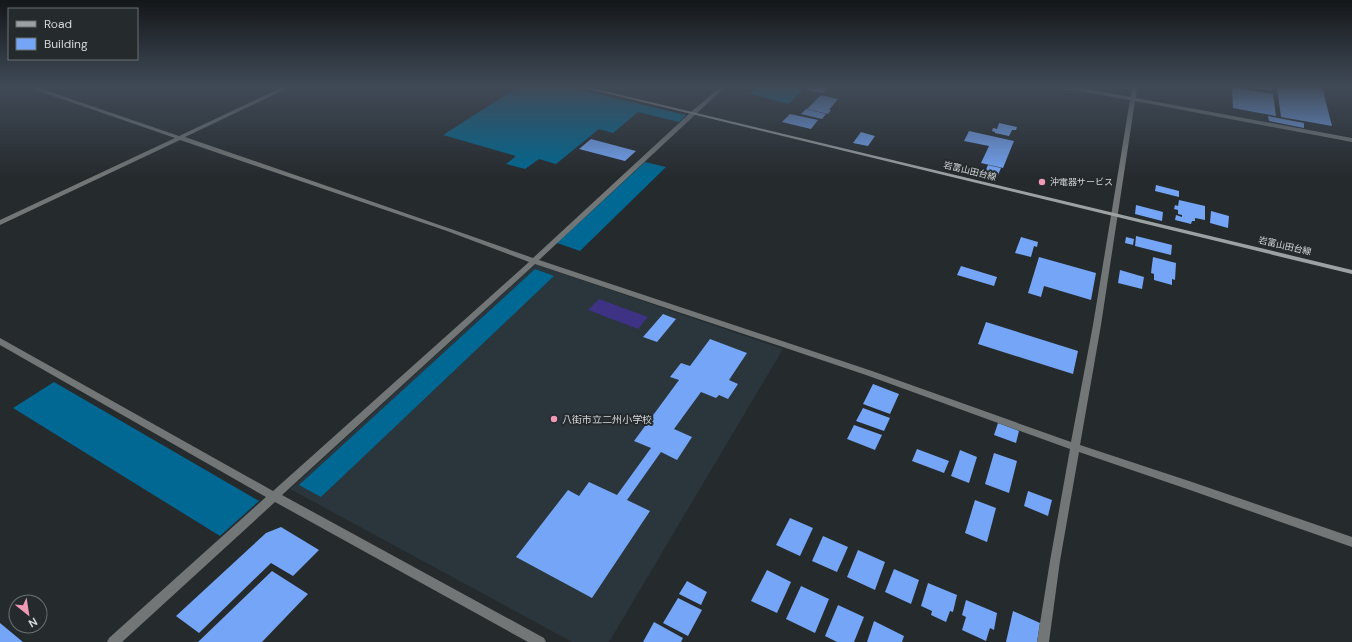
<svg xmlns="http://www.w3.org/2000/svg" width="1352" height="642" font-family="'DM Sans','Noto Sans JP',sans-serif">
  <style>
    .built { fill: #2a353c }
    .forest { fill: #006892 }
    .water { fill: #3d3283 }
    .building { fill: #74a5f6 }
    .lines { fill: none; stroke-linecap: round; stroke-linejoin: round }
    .minor { fill: #727676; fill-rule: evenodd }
    .secondary { fill: #9ca1a2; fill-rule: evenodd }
    .poi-dot { fill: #f09ab5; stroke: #252a2d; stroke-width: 1.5 }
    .labels { text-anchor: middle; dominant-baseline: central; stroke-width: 4; stroke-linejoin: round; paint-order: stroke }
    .far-street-label { font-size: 9px; fill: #d5d8da; stroke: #252a2d }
    .far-poi-label { font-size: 9px; fill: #d5d8da; stroke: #252a2d; text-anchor: start }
    .poi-label { font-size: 10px; fill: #d5d8da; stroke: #252a2d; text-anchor: start }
  </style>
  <rect width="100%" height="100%" fill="#252a2d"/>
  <path class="built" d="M535,264L783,349L609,642H572L290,489Z"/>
  <path class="forest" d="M518,87H568L686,115L679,122L638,112L613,133L599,129L556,164L539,159L525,169L506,164L516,156L443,135Z
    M757,87H805L789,104L750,94Z
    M645,162L666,167L580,251L557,243Z
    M535,269L554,276L321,497L299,485Z
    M54,382L259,501L220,536L13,408Z"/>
  <path class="water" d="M599,299L648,317L638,329L588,310Z"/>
  <path class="building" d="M810,87H823L828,88L823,93L807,90Z
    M1232,87L1273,94L1276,116L1233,108Z
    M1251,87H1271L1272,91Z
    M1277,87H1322L1332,126L1281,117Z
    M821,95L838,99L829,110H831L828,114L807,109Z
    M806,109L826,114L822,119L801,114Z
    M790,114L818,120L811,129L782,122Z
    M1268,116L1304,123V128L1269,121Z
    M999,123L1017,127L1016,130H1012L1009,136L995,133V132L992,131L993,128L997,129Z
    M969,131L1014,141L1003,168L981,163L989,146L964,141Z
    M861,132L875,136L868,146L853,143Z
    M591,139L636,151L625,161L579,149Z
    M988,165L1001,168L998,175L985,172Z
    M1156,185L1179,191V197L1155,191Z
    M1179,200L1205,206V220L1195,218V221H1192L1191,224L1175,220L1176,215L1182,217V215L1178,214V210L1174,209L1175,205L1178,206Z
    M1136,205L1163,212L1162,221L1135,214Z
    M1211,211L1229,216L1228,228L1210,223Z
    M1136,236L1172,245L1171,255L1135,246Z
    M1021,237L1038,242L1037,247L1034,246L1031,257L1015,253Z
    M1126,237L1134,239L1133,245L1125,243Z
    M1039,257L1096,273L1091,300L1044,286L1041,297L1028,293Z
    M1153,257L1176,263L1175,280L1172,279V285L1154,280V274L1151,273Z
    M961,266L997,277L994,286L957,275Z
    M1120,270L1144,277L1142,289L1118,283Z
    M663,314L676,319L657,342L643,337Z
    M986,322L1078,351L1073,374L978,344Z
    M710,339L747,353L729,380L738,384L728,399L719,395L716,398L701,392L674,429L692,437L677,460L661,452L627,500L650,511L592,598L516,557L568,490L579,496L589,482L617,495L651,448L634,441L679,380L670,377L681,363L690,366Z
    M873,384L899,394L890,414L863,404Z
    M863,408L890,418L884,431L856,421Z
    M998,423L1019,431L1016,443L994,435Z
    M854,425L882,435L875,450L847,439Z
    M917,449L949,461L944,473L912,461Z
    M960,450L977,457L969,483L951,476Z
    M994,453L1017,461L1009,493L985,484Z
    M1028,491L1052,500L1048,516L1024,506Z
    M975,500L996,508L987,542L965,533Z
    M790,518L813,528L800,556L776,545Z
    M281,527L319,550L293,576L271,563L199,633L176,616L266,533Z
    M823,536L848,547L837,572L812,561Z
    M858,550L885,562L875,590L847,577Z
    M894,569L919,580L911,604L885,592Z
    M767,570L791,582L777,613L751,601Z
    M272,571L308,594L262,642H198Z
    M687,581L707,592L701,605L679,594Z
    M928,583L957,595L953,612L950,611L946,622L931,615L932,611L921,606Z
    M801,586L829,599L815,633L786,619Z
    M678,598L702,610L688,636L663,623Z
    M966,600L997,613L994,630L990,628L986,641L962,630L966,617L962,615Z
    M838,605L864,617L854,642H837L825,636Z
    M1013,611L1040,623L1037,642H1006Z
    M874,621L904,636L902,642H867Z
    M654,622L683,638L681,642H643Z
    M0,623L23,642H0Z"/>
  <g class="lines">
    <path class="minor" d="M30,87H36L179,136L283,87H288V88L185,137L451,229L533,258L691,112L720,87H725L539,260L872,371L1071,442L1093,325L1130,100L1068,89L1066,87H1075L1131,97L1132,87H1137L1136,98L1352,138V142L1135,101L1101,325L1080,445L1192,482L1352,537V547L1190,490L1079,452L1060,561L1049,642H1037L1050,561L1070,449L866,375L535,264L282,495L544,638L546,642H528L275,502L122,642H107L109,638L266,497L0,345V338L273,491L529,262L447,231L180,140L0,225V220L175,138L30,88Z"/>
    <path class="secondary" d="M580,87H588L1352,270V274Z"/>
  </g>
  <linearGradient id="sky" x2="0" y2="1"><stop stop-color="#141719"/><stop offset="0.49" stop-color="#404a57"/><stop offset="1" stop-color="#404a57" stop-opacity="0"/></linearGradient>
  <rect width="1352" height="177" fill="url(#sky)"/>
  <g class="poi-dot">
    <circle cx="1042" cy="182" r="4"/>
    <circle cx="554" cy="419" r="4"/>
  </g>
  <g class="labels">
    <g class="far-street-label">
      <text transform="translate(970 171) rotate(14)">岩富山田台線</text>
      <text transform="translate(1285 246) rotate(13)">岩富山田台線</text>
    </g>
    <g class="far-poi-label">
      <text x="1050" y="182">沖電器サービス</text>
    </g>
    <g class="poi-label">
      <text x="562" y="419">八街市立二州小学校</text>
    </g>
  </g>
  <rect x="8" y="8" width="130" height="52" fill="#252a2d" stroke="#6b7072"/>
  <rect x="16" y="21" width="20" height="6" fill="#9ca1a2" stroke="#6b7072"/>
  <text x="44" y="28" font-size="12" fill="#d5d8da">Road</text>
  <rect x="16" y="38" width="20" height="12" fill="#74a5f6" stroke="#6b7072"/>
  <text x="44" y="48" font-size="12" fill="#d5d8da">Building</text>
  <g transform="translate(28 614) rotate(150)"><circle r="19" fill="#252a2d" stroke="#6b7072"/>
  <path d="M0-3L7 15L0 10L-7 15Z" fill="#f09ab5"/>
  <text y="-6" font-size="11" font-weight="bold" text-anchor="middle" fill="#d5d8da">N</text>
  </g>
</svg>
